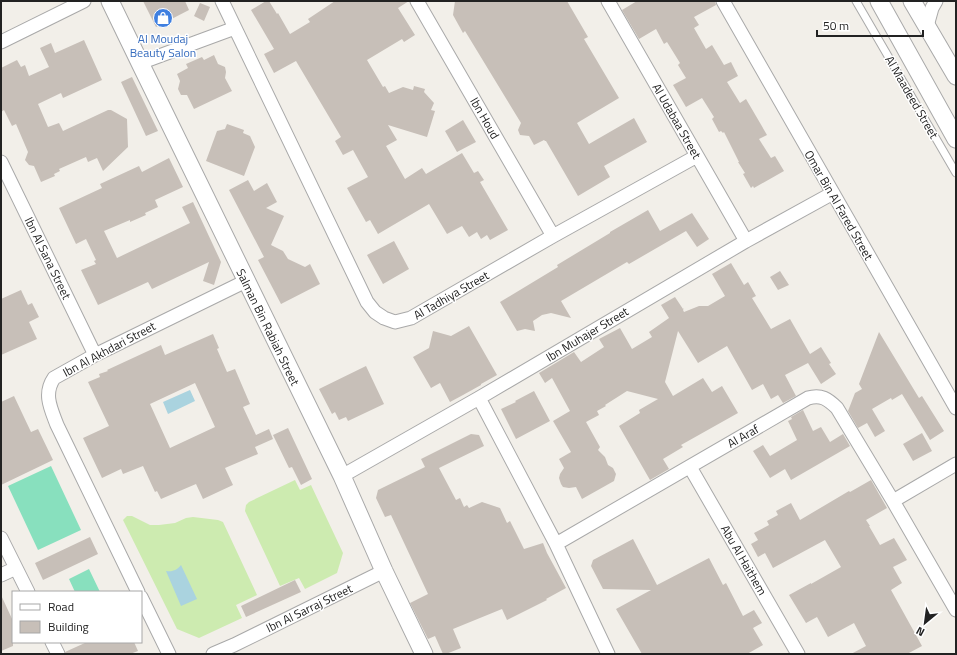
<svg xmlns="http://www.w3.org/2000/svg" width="957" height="655" font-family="'Titillium Web',sans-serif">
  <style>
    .grass { fill: #cdebb0 }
    .pitch { fill: #88e0be }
    .water { fill: #aad3df }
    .building { fill: #c7bfb8; fill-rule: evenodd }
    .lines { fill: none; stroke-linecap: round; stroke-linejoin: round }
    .service-casing { stroke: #a9a9a9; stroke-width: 9 }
    .minor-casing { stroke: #a9a9a9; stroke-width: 15 }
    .tertiary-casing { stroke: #a9a9a9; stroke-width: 19 }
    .service { stroke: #fff; stroke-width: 7 }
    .minor { stroke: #fff; stroke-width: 13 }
    .tertiary { stroke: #fff; stroke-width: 17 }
    .labels { text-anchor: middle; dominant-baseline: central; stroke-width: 3; stroke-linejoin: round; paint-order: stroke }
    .shop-label { font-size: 12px; fill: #366cbe; stroke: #fff }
    .street-label { font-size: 12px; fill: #222; stroke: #fff }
  </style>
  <rect width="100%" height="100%" fill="#f2efe9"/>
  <path class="grass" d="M295,480L300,490L311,485L343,553L337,573L305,589L299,578L280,586L245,511L246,505L249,502Z
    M127,516H132L150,525H159L175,523L186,518L193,517L218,520L223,522L257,595L236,605L242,618L199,638L177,629L123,520Z"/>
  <path class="pitch" d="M51,466L81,530L38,550L8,486Z
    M89,569L100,592H75L69,579Z"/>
  <path class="water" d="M190,390L195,401L168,414L163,402Z
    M181,565L197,599L181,606L166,571C173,572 177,570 181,565Z"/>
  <path class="building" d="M143,1H185L189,10L156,27Z
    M266,1H269L277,14L278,13L290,34L310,22L308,19L335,1H409L398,8L415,35L404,42L402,39L367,60L383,87L385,86L389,93L403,87L413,90L414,86L425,89L424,92L434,103L431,110L435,111L427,137L388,125L397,140L386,146L405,179L422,168L426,174L462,153L474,173L478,171L484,180L480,182L508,230L490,240L487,235L481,239L477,232L469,237L462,226L447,234L429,204L378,234L370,220L366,222L347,188L368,177L353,150L343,155L335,141L341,137L296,61L274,73L264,54L274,49L251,10Z
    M455,1H567L588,37L584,39L619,98L577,123L589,144L634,118L647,142L604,166L610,177L578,196L546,141H545L544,140L534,145L529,136L520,135L518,130L521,123L465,31L463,33L453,15Z
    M637,1H715L716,5L694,17L699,25L694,28L706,49L712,45L724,65L731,62L738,76L727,82L740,103L746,99L767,135L759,139L771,158L775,156L784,171L754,188L753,186L751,188L743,174L745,173L738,162H739L724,132L723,133L721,131L719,132L712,119L714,117L702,98L686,107L673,85L686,78L678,65L680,63L667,42L664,44L656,29L639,39L622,10Z
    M200,3L210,7L204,21L194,16Z
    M84,40L102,80L63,98L61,93L38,104L48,127L59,123L63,131L108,110H111L127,119L128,147L103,171L97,158L88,162L86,157L59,169L60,171L54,174L55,176L41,182L34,166L29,165L25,160L28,152L16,124L12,126L4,110L1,112V68L17,60L21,67L25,65L29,76L49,67L40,48L51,43L55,53Z
    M214,55L218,64L225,67L226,72L225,78L232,91L194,109L187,95H181L178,89L180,81L177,74L188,68L186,64L202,57L204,60Z
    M132,77L158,131L146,136L121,82Z
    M463,120L476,142L457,152L445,131Z
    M227,124L244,130L243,133L250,136L255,147L244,176L206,161L217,131L225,129Z
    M169,158L183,187L155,200L158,207L145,213L146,215L130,222V220L104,231L117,258L190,223L182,207L193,202L221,262L214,285L203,281L209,262L152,289L148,282L98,305L81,270L96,264L94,261L96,260L86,239L76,244L59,208L102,188L100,184L139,166L142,172Z
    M248,180L254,191L267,183L277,202L266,208L284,216L271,245L283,251L288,259L305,267L310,264L320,284L281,304L258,260L264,257L229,190Z
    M648,210L660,231L692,213L709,239L697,247L686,231L629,264L627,262L561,301L571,318L551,313L542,315L533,321L535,331L525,329L517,331L500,302L558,267L557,265L610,233V232Z
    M394,241L409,269L383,284L367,255Z
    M731,263L744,285L748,282L756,296L752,298L771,329L790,319L810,354L821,347L831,363L829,364L836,374L821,384L808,363L785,375L796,396L783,403L778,395L771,399L763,384L752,390L727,346L698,363L678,331L665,382L673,396L703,378L712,392L722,386L738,413L681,445L683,447L663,459L669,469L650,480L619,426L640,413L639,410L658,399L627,391L605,405L606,406L597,411L599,415L586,422L600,447L598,450L605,457L608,465L613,468L616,474L614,481L582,499L576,487L569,488L563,487L561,484L559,478L560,474L564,468L559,459L571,452L553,421L570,411L552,378L545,383L539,373L574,352L581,362L604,347L599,339L620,328L632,349L652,337L649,332L669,318L661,305L675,297L683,309L684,308L683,310L684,312L699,306H708L725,296L712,274Z
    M780,271L789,285L778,290L770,277Z
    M21,290L28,305L32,303L39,317L29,322L37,339L1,355V299Z
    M469,326L497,375L481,384V385L463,395L450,402L440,383L431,388L413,357L429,348L433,331L451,336Z
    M879,332L919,398L922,396L944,431L930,440L902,394L892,400L891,398L872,409L885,431L875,437L867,423L858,428L848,411L855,393L862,389L859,384Z
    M213,334L219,348L217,349L227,372L235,369L250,404L243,407L256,435L269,429L273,439L255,447L258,454L225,468L233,485L203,499L196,484L161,499L157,491L155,492L143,466L123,474L121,469L102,478L83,438L109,426L88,382L100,377L99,374L108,371L107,370L161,345L165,355ZM195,383L215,427L170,448L150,404Z
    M366,366L384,404L348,421L346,417L339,420L335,412L332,414L319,389Z
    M534,391L550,421L516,439L501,409L516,402L515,401Z
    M14,396L31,432L38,429L53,460L1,485V402Z
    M803,410L813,431L821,427L830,442L843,434L850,446L791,480L785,469L770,478L753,451L763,445L770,456L797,440L788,421L792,419L791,417Z
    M288,428L312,479L301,485L292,467L289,468L273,435Z
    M922,433L932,451L913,461L903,444Z
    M471,434L479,435L484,446L439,468L456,500L460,498L464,507L467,505L469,508L482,502L500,508L507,523L510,521L524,549L543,543L547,553L566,588L546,599L547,600L507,620L502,609L453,629L461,648L446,654H443L435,636L428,639L410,603L428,594L391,515L385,517L376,498L378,490L425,467L421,459Z
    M871,480L887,508L866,520L870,526H869L880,545L894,538L907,560L893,567L902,583L891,590L922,646L907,654H851L866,646L854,623L828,637L817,617L806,623L789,595L811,583V584L841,567L825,540L773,568L765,553L758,557L751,544L758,540L754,533L769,525L767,521L778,515L776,511L791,503L800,520L849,491L850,492Z
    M90,537L98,554L43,580L35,563Z
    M633,539L657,585L709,558L723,585L726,583L743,616L754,610L762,623L753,628L763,645L747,654H642L616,609L651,590L603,589L591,566L593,560Z
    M295,580L301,592L246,617L241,606Z
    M1,595L13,621V646L1,651Z
    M87,642H134L138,651L130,654H66L65,652Z"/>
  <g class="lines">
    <defs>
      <path id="service" d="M856,1L956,173"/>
      <path id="minor" d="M222,1L367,302L375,312L384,318L395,322L411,318L553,236L697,156
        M417,1L553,236
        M608,1L746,241
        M723,1L956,408
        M927,26L932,8L936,1
        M1,42L84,1
        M140,63L235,28
        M1,162L95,355
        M479,398L556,544L608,654
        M690,467L798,654
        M342,476L479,398L746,241L833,193
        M893,501L956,464
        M1,538L28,592
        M556,544L808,398C821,394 828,399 837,408L893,501L956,610
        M1,575L16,568
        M138,592L57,425C51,409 43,394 54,378L95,355L246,281
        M141,597L169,654
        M52,642L58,654
        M213,654L234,645L384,571"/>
      <path id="tertiary" d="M110,1L140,63L342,476L384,571L424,654
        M879,1L956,139
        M912,1L956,76"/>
    </defs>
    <use href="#service" class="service-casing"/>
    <use href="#minor" class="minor-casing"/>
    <use href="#tertiary" class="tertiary-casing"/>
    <use href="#service" class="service"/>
    <use href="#minor" class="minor"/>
    <use href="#tertiary" class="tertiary"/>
  </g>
  <defs>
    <symbol id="shop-disc" viewBox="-11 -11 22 22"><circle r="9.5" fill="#3f7fe0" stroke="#fff"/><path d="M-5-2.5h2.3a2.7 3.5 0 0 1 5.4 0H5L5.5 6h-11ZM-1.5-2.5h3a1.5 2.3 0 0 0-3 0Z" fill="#fff"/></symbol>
  </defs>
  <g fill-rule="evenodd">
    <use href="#shop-disc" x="152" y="7" width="22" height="22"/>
  </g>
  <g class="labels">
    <g class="shop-label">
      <text x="163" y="38">Al Moudaj<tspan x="163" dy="14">Beauty Salon</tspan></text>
    </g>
    <g class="street-label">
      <text transform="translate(912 97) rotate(60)">Al Maadeed Street</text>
      <text transform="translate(485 118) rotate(60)">Ibn Houd</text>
      <text transform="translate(677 121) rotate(60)">Al Udabaa Street</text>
      <text transform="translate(839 205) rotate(60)">Omar Bin Al Fared Street</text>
      <text transform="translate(48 258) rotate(64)">Ibn Al Sana Street</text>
      <text transform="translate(451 295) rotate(-30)">Al Tadhiya Street</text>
      <text transform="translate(268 327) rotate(64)">Salman Bin Rabiah Street</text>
      <text transform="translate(587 334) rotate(-31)">Ibn Muhajer Street</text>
      <text transform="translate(109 349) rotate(-28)">Ibn Al Akhdari Street</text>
      <text transform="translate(743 436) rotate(-30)">Al Araf</text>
      <text transform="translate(744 560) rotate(60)">Abu Al Haithem</text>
      <text transform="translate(309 608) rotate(-26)">Ibn Al Sarraj Street</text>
    </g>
  </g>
  <rect width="957" height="655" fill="none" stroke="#222222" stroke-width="4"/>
  <rect x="12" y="591" width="130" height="52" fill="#ffffff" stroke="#a7a7a7"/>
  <rect x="20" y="604" width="20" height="6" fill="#ffffff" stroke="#a7a7a7"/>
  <text x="48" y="611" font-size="12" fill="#222222">Road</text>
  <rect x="20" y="621" width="20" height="12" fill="#c7bfb8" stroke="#a7a7a7"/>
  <text x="48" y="631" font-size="12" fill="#222222">Building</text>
  <g transform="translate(925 623) rotate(209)" stroke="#ffffff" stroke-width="3" paint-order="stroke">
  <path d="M0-3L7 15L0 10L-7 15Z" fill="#222222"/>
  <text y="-6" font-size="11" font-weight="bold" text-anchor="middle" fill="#222222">N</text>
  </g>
  <path d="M817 30v6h106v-6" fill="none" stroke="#222222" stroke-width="2"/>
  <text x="823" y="30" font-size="12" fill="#222222" stroke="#ffffff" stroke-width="3" paint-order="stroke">50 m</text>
</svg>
